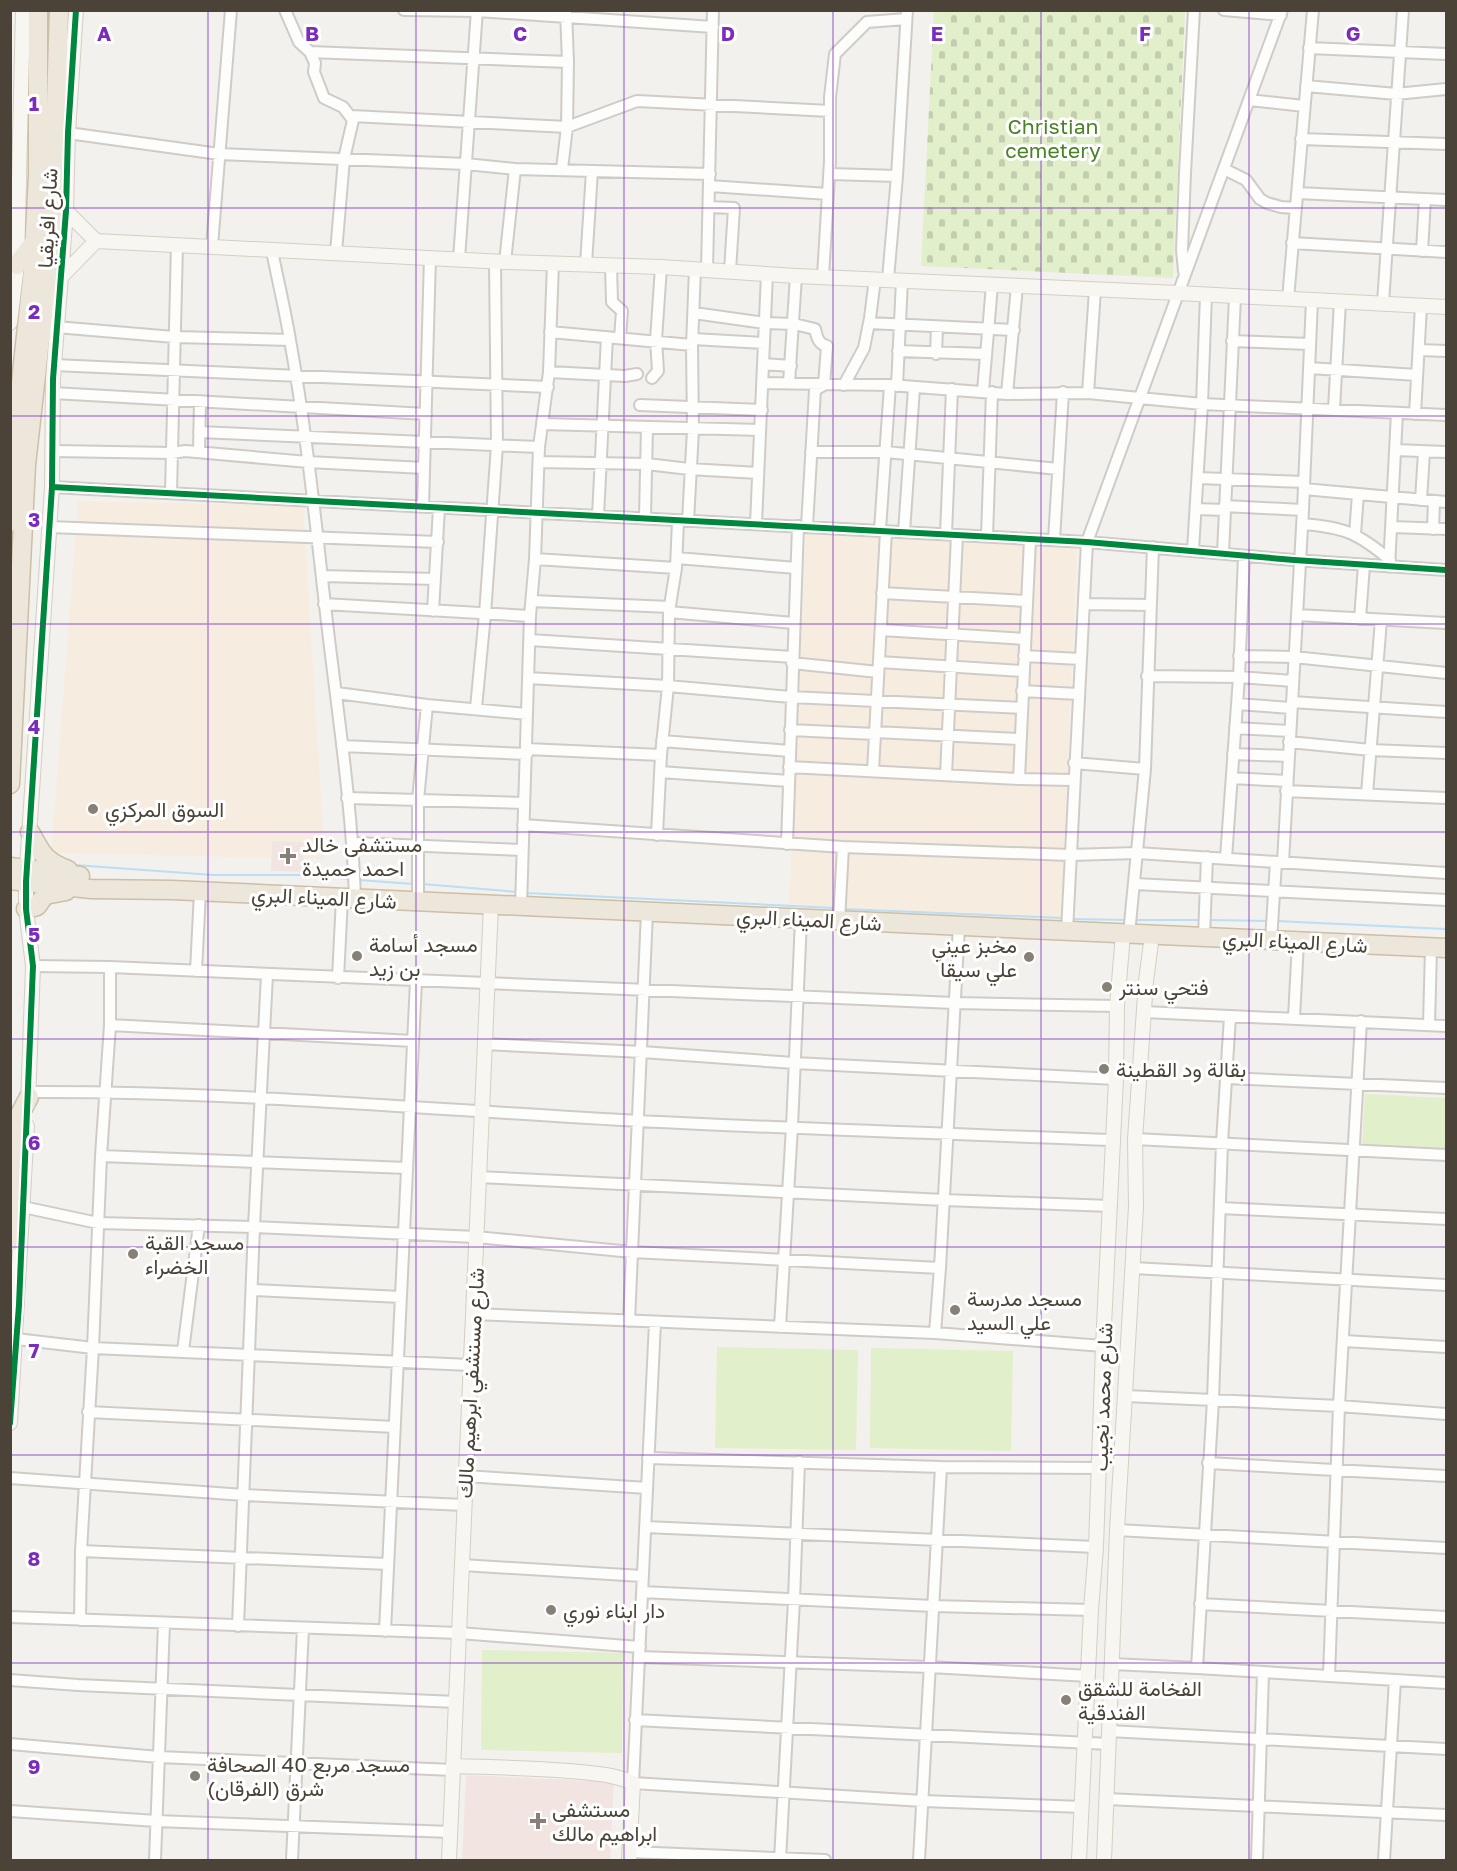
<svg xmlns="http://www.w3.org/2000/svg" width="1457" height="1871" font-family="'Golos Text',Vazirmatn,sans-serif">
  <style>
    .commercial { fill: #f6ede0 }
    .medical { fill: #f2e5e1 }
    .green { fill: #e1efcb }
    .cemetery { fill: url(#cemetery-stones) }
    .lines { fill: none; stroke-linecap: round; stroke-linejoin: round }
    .stream { stroke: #bbdef4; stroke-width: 2 }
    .street-casing { stroke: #cfccc7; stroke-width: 14 }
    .secondary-casing { stroke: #d3cfc4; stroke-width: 16 }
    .highway-casing { stroke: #cdbea6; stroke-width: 21 }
    .street { stroke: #fdfdfc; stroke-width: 10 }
    .secondary { stroke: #f7f6f1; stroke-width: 14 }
    .highway { stroke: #ede7db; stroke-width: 18 }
    .cycleway-casing { stroke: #fff; stroke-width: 10 }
    .cycleway { stroke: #00873e; stroke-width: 6 }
    .grid { fill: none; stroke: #7b2cbf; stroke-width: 1.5; stroke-opacity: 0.55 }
    .poi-dot { fill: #868077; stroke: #fff; stroke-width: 2 }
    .labels { text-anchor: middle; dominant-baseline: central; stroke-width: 6; stroke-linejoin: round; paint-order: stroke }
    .park-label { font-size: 21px; fill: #4a8324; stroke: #fff }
    .street-label { font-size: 21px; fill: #4b4337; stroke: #fff }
    .poi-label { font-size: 21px; fill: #4b4337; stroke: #fff; text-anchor: start }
    .grid-label { font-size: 20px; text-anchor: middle; font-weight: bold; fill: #7b2cbf; stroke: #fff; stroke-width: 6; stroke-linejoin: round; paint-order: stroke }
  </style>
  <defs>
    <pattern id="cemetery-stones" width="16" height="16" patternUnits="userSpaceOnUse" patternTransform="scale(1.5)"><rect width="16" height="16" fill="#e1efcb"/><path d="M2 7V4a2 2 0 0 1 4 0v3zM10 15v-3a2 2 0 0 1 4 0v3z" fill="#c3ceaf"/></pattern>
  </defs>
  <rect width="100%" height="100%" fill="#f3f1ed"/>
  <path class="commercial" d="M78,501L303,506L325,859L51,853Z
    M806,535L1077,545L1061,920L789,904Z"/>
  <path class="medical" d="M272,841L304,842L303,872L271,871Z
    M466,1775L614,1782L610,1860H462Z"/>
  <path class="green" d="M1365,1094L1446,1098V1149L1362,1145Z
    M717,1347L858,1350L856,1450L715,1448Z
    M871,1348L1013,1351L1011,1451L870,1448Z
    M482,1650L623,1653L622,1753L481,1750Z"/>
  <path class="cemetery" d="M934,10L1185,11L1173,278L921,266Z"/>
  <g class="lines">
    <path class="stream" d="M75,865L213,875H300L350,879
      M359,880L413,884
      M422,884L518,892
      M526,893L835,908
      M844,909L1063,918
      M1072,919L1126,920
      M1135,920H1201
      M1210,920L1270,921
      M1276,921L1446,929"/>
    <defs>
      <path id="street" d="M285,10L299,42L310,52L315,63L314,72L324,98L343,107L353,120L344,159L336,252
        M404,10L477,11L713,27
        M1224,10L1281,15
        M1309,48L1446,54
        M310,52L568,62
        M1306,86L1396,94L1446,89
        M1249,100L1304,106
        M352,116L567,127L637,101L830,111
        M68,133L219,154L466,164L515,169L710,174
        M1301,139L1446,144
        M562,169L567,127L568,62L566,11
        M1224,169L1246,180L1260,199L1267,203L1281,207L1295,208
        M830,174L897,176
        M710,186L828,194
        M1297,193L1446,200
        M709,207L734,208L730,271
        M1292,243L1446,252
        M212,246L231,10
        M272,251C278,281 285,310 290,340C306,428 315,517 325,605C336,703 352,800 355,899
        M1422,251L1425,199
        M459,259L477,10
        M505,262L515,169
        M586,264L592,171
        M611,266L612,302L622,311L620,338
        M707,269L713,10
        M1184,271L1182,250L1185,173L1194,10
        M823,276L830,161V97L835,54L867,22L906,19
        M888,279L897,176L907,10
        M1288,299L1313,10
        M1383,303L1403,10
        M694,313L765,323L794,324L815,329C817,337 818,344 827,346L824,385L815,390L807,526
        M869,323L1014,330
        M56,327L174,337L290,340
        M550,332L692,345
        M693,339L764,343
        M1232,341L1310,344
        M1419,350L1446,351
        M898,351L986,354
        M936,354L937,327
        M763,364L791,366
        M54,365L548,387
        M1309,368L1417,375
        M549,372L625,376L637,374
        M652,378L658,371L656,340L661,267
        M762,383L890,385L1007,394L1088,393L1202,404L1446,415
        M789,383L796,276
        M844,385L864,348L870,318L875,279
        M897,386L902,280
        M983,391L992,285
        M53,393L426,414
        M1088,393L1095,290
        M1007,394L1017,286
        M640,405L762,410
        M1334,409L1340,302
        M1415,414L1421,306
        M542,424L760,430
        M199,432L539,447
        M1395,450L1446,452
        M54,451L172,453L185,451L308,462L424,468
        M199,452L200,401
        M811,452H886L1058,469
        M539,462L647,464L689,469L758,473
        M1198,478L1304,482
        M52,487L1087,542L1294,560L1446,570
        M1304,489L1446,502
        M171,493L177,245
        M1421,500L1424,452
        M1225,506L1303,510
        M423,507L430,257
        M1196,509L1225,510
        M598,516L607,337
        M645,517L647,427
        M688,521L693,430L692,345L695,269
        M756,524L767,274
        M1302,524C1344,527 1358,533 1390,560
        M49,527L438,542
        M1392,527L1446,529
        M1433,529L1434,501
        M880,530L890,385
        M904,532L914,388
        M946,534L952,389
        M1355,534L1358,494
        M987,536L992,392
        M1030,539L1019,779L1073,780
        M1054,540L1063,392
        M1193,550L1202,404L1206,295
        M1223,553L1235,297
        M677,558L796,568
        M535,559L676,568
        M1389,567L1397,413
        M322,576L435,579
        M882,593L1026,601
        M532,601L670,607
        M324,604L530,616
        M1085,604L1150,605
        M433,611L439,508
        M669,612L794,623
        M1297,615L1446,623
        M1360,619L1364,565
        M881,630L1025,639
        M530,640L793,657
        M1024,656L1080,659
        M1239,656L1294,657L1446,673
        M879,662L1023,671
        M792,663L878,672
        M1147,676L1239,677L1293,681
        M528,678L668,686L791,697L1021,708
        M1022,691L1078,694
        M337,693L427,705L527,714
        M1292,702L1446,712
        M1237,704L1291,708
        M476,708L485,614L497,445L495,262
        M1235,728L1290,731
        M790,730L875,734
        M875,732L1020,739
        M662,741L790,751
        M1289,742L1371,750L1446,753
        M342,746L527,754
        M527,749L661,755
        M1233,754L1288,756
        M1074,763L1145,769
        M789,767L1019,779
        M873,771L886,531
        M660,772L789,781
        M946,775L957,535
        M1232,778L1286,781
        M1286,791L1446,798
        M1367,794L1381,620
        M347,798L524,803
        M523,825L843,847L1070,855L1137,853L1446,873
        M657,835L661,755L668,686L669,612L676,568L678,521
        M354,843L522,850
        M787,844L798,526
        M1226,858L1239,677L1244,556
        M1283,862L1303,510L1312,300
        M1135,884L1446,900
        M418,901V800L427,705
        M521,906L530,616L535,559L539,447L549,372L553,263
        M839,921L843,847
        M1067,931L1087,542L1282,10
        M1129,934L1145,769L1153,547
        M1204,937L1207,857
        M1271,941L1276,862
        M33,966L110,967L954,1003L1117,1006
        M196,971L200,892
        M338,978L342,898
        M1144,1012L1446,1026
        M1294,1018L1298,942
        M110,1025L413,1041
        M1429,1025L1431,948
        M484,1044L642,1052L794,1063L1116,1079
        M1226,1078L1446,1088
        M29,1092C232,1091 436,1110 639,1121C797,1129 955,1134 1113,1140
        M1135,1139L1446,1155
        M101,1156L407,1168
        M478,1177L944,1200L1111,1206
        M23,1207L98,1223L254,1227L476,1237L632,1252L940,1268
        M1220,1208L1446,1219
        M1133,1268L1446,1285
        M253,1290L401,1297
        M473,1314L935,1333L1103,1346
        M629,1321L647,912
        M655,1322L633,1783L923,1801L1082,1807
        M780,1327L792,1127L801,919
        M935,1333L940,1268L959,926
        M16,1339L93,1348L470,1365
        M1344,1341L1446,1347
        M183,1351L199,1225
        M1126,1396L1339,1406L1446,1414
        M88,1412L395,1427
        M648,1458L941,1467L1100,1468
        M1208,1463L1446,1476
        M466,1476L647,1488
        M10,1478L244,1495L464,1505
        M645,1527L1096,1547
        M1117,1530L1446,1548
        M81,1551L388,1564
        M462,1565L642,1576
        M642,1592L933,1606L1091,1610
        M1200,1604L1446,1617
        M10,1617L459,1633L640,1647
        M80,1620L81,1551L93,1348L101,1156L110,1025V967
        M238,1626L254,1227L267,975
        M385,1631L416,981
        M639,1657L930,1667L1089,1676
        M1112,1664L1197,1668L1446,1683
        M1197,1668L1213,1400L1222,1143L1230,1016
        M1329,1676L1339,1406L1361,1021
        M10,1680L78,1685L456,1702
        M635,1720L1109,1744
        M1109,1731L1446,1749
        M10,1744L159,1757L453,1770
        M1107,1799L1446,1815
        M10,1811L156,1821L451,1832
        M630,1852L825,1860
        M155,1860L164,1623
        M292,1860L303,1628
        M780,1860L794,1600L799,1462
        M919,1860L941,1467
        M1257,1860L1263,1673
        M1384,1860L1395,1680"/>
      <path id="secondary" d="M66,211L96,241L505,262L661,267L796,276L1178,293L1446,307
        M60,278L96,241
        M10,323L17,265L23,10
        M28,1104L33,966L26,909V882L52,487L53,379L66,211L68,133L76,10
        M10,1423L27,1126
        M453,1766C492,1767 531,1768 569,1771C591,1773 613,1774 633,1783L629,1860
        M449,1860L491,905
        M1079,1860L1091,1610L1096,1547L1103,1346L1116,1079L1117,1006L1123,934
        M1104,1860L1117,1530L1136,1207L1135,1139L1146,981L1152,935"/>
      <path id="highway" d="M17,265L34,242
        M10,522L15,439L33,270L38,176V10
        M10,784L26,465L52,232L59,10
        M30,832C41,853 45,862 68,870
        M10,867L80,876
        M10,880L91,889L172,890L1446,948
        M26,909L37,906L45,895L66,891
        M10,1242L19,1121L20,1114L29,1097"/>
    </defs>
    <use href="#street" class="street-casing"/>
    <use href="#secondary" class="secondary-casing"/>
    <use href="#highway" class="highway-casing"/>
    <use href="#street" class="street"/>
    <use href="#secondary" class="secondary"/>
    <use href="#highway" class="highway"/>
    <defs>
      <path id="cycleway" d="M52,487L1087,542L1294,560L1446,570
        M10,1423L19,1305L33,966L26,909V882L52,487L53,379L66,211L68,133L76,10"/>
    </defs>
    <use href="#cycleway" class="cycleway-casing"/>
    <use href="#cycleway" class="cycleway"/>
  </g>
  <path class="grid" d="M208,10V1860M416,10V1860M624,10V1860M833,10V1860M1041,10V1860M1249,10V1860M10,208H1446M10,416H1446M10,624H1446M10,832H1446M10,1039H1446M10,1247H1446M10,1455H1446M10,1663H1446"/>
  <g class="poi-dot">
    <circle cx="93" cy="809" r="6"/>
    <path d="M285 847h6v6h6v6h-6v6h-6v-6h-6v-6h6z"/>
    <circle cx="357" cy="956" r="6"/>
    <circle cx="1029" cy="957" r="6"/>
    <circle cx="1107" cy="987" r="6"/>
    <circle cx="1104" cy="1069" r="6"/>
    <circle cx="133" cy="1254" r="6"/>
    <circle cx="955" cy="1310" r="6"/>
    <circle cx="551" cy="1610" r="6"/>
    <circle cx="1066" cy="1700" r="6"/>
    <circle cx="195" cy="1776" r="6"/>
    <path d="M535 1812h6v6h6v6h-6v6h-6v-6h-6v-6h6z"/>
  </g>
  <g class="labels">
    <g class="park-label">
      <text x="1053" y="126">Christian<tspan x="1053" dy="24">cemetery</tspan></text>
    </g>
    <g class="street-label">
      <text transform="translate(47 218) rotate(-87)">شارع افريقيا</text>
      <text transform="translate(324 897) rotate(3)">شارع الميناء البري</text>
      <text transform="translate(809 919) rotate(3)">شارع الميناء البري</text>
      <text transform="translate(1295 941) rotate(3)">شارع الميناء البري</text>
      <text transform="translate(470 1383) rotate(-87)">شارع مستشفي ابرهيم مالك</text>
      <text transform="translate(1102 1397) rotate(-88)">شارع محمد نجيب</text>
    </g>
    <g class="poi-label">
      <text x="105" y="809">السوق المركزي</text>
      <text x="302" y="844">مستشفى خالد<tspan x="302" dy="24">احمد حميدة</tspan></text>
      <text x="369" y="944">مسجد أسامة<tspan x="369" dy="24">بن زيد</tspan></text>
      <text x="1017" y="945" text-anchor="end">مخبز عيني<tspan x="1017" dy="24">علي سيقا</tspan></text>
      <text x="1119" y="987">فتحي سنتر</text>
      <text x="1116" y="1069">بقالة ود القطينة</text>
      <text x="145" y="1242">مسجد القبة<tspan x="145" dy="24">الخضراء</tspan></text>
      <text x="967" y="1298">مسجد مدرسة<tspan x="967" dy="24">علي السيد</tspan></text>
      <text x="563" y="1610">دار ابناء نوري</text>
      <text x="1078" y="1688">الفخامة للشقق<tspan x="1078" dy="24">الفندقية</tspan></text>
      <text x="207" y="1764">مسجد مربع 40 الصحافة<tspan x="207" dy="24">شرق (الفرقان)</tspan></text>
      <text x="552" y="1809">مستشفى<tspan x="552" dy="24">ابراهيم مالك</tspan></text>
    </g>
  </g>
  <g class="grid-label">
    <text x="104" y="41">A</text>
    <text x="312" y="41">B</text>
    <text x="520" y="41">C</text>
    <text x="728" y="41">D</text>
    <text x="937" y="41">E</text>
    <text x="1145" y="41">F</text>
    <text x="1353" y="41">G</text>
    <text x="34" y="111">1</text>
    <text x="34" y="319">2</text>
    <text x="34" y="527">3</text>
    <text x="34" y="734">4</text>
    <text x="34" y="942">5</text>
    <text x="34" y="1150">6</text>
    <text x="34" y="1358">7</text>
    <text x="34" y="1566">8</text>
    <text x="34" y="1774">9</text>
  </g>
  <rect width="1457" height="1871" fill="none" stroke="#4b4337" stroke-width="24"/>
</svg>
